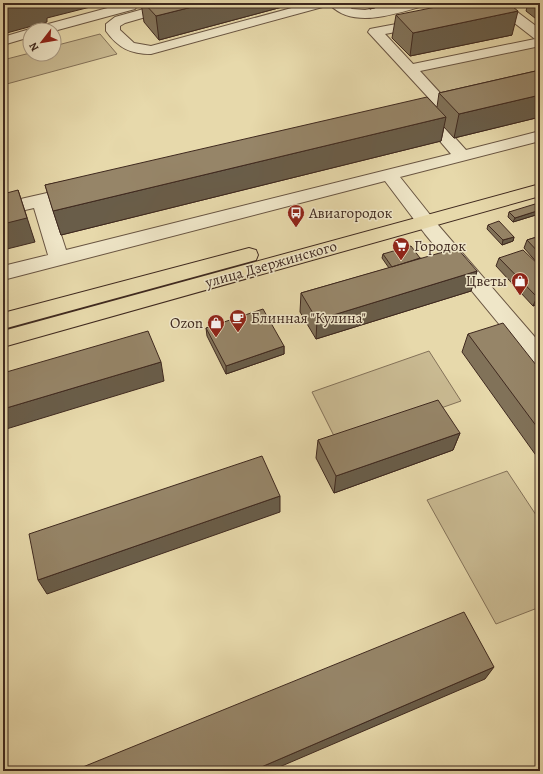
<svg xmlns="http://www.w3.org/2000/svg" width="543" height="774" font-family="Alegreya,serif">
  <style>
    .green { fill: #cabb93; stroke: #847259 }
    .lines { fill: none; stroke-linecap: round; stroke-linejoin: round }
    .minor-casing { stroke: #695542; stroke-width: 2 }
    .major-casing { stroke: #3f291f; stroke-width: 2 }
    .minor { fill: #efe6c8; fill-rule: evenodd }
    .major { fill: #e7d9ab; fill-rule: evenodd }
    .wall { fill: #817259; stroke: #3f291f }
    .shaded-wall { fill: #695d49; stroke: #3f291f }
    .building { fill: #968568; stroke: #3f291f }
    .labels { text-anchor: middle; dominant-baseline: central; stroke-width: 3; stroke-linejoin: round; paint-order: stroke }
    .poi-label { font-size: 15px; fill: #3f291f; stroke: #efe6c8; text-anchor: start }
    .street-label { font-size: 15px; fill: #3f291f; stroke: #efe6c8 }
  </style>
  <rect width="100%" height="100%" fill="#e7d9ab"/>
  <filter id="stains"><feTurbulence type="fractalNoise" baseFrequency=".005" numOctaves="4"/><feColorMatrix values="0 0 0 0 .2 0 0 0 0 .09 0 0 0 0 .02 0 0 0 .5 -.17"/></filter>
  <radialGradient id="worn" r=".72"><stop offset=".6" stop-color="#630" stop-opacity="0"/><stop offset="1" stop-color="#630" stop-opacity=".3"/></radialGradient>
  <path class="green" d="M100,34L117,54L3,85V60L30,53L54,54V46Z
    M540,43V78L447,99L420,71Z
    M429,351L461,401L338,444L312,392Z
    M507,471L540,521V607L496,624L427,500Z"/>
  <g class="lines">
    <defs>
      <path id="minor" d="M126,3H135L137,6L135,9L54,31L35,30L37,27Z
        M165,3H186L184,6L125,23L120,26V30L134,43L151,46L310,3H344L352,9L365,10L403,3H425L423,6C394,14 354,29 330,5L151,54C131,54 118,48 106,31V24L115,17Z
        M499,3H524L522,6L512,8L540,29V46L420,71L451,105L448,108L443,110L438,108L368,32L370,29L375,28L423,19L428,20L430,23L428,26L385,34L413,64L535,39L499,11L480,15L475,14L473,11L475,8Z
        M30,29L35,30H30V37L3,45V37Z
        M423,107L429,109L466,150L540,131V141L400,177L439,226L540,343V366L532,364L425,234L385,181L3,280V266L48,255L34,208L3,215V203L78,186L84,188L87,192L84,196L51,204L66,250L451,154L415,112L417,109Z"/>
      <path id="major" d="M540,184V196L3,347V331Z
        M249,248L256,250L258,255L256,260L3,329V313Z"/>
    </defs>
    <use href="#minor" class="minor-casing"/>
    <use href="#major" class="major-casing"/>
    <use href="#minor" class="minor"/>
    <use href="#major" class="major"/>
  </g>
  <path class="wall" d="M141,3H297L159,40L144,22Z
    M362,3H392L370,9Z
    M528,3H540V22L526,11Z
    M396,15L512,35L410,56L392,38Z
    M540,70V117L454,138L444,127L441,141L61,235L45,185L437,107L439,93Z
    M540,209L539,214L513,222L508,217L509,212Z
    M488,225L514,237L513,241L502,245L487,229Z
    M540,236V266L524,248L527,240Z
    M383,254L420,258L477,271L471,291L316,339L300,312L301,293L389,268L382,258Z
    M499,258L540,266V303L533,306L496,266Z
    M206,328L284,346V354L226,374L207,336Z
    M468,334L540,370V461L462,352Z
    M460,433L453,450L334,493L316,458L318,440Z"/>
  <path class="shaded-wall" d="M25,3H106L47,18V22L3,34V8Z
    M208,3H297L159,40L156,16Z
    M370,3H392L370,9Z
    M518,11L512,35L410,56L413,33Z
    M540,95V117L454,138L459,114Z
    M446,117L441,141L61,235L53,211Z
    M18,190L35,242L3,250V224Z
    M540,210L539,214L513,222L515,218Z
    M514,237L513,241L502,245L503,240Z
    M477,271L471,291L316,339L317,320Z
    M540,296V303L533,306L537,297Z
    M284,346V354L226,374V366Z
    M161,362L164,381L3,430V409Z
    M460,433L453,450L334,493L336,476Z
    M280,496V512L47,594L38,580Z
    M494,667L485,679L270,771H252Z"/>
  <path class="building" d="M3,3H25L3,8Z
    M144,3H208L156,16Z
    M456,3H508L518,11L413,33L396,15Z
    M540,70V95L459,114L439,93Z
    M427,97L446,117L53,211L45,185Z
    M18,190L27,218L3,224V194Z
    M535,204L540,209V210L515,218L509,212Z
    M499,221L514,237L503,240L488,225Z
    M540,236V254L527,240Z
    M411,246L420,258L392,267L383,254Z
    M457,248L477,271L317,320L301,293Z
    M523,250L540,266V296L537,297L499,258Z
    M263,309L284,346L226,366L206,328Z
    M503,323L540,370V431L468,334Z
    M148,331L161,362L3,409V373Z
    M438,400L460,433L336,476L318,440Z
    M262,456L280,496L38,580L29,534Z
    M464,612L494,667L252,771H73Z"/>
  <defs>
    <symbol id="bus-pin" viewBox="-11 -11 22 30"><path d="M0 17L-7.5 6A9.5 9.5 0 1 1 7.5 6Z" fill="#8f2418" stroke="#efe6c8"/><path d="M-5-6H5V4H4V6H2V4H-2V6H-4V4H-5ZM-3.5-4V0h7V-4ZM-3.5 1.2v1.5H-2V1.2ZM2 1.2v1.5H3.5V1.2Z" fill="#fff"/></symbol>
    <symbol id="supermarket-pin" viewBox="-11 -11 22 30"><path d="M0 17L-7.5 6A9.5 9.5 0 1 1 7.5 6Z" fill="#8f2418" stroke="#efe6c8"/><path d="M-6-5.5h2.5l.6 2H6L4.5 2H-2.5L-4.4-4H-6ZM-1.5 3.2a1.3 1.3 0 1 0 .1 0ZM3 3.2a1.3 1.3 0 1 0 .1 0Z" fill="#fff"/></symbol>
    <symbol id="shop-pin" viewBox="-11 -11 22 30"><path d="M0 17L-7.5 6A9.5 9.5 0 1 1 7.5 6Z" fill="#8f2418" stroke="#efe6c8"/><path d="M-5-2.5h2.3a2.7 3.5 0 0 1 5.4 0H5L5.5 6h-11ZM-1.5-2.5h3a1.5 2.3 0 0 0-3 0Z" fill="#fff"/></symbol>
    <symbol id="cafe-pin" viewBox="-11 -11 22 30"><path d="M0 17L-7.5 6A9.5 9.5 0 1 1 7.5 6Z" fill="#8f2418" stroke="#efe6c8"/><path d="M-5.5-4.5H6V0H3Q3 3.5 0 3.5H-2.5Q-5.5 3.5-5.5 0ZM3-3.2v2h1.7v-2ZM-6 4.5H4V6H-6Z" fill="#fff"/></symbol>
  </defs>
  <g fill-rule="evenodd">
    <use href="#bus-pin" x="286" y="203" width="20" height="27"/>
    <use href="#supermarket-pin" x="391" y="236" width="20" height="27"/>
    <use href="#shop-pin" x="510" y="271" width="20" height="27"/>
    <use href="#cafe-pin" x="228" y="308" width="20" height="27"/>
    <use href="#shop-pin" x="206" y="313" width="20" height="27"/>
  </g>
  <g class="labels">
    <g class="poi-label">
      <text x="309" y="213">Авиагородок</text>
      <text x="414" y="246">Городок</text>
      <text x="507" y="281" text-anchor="end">Цветы</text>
      <text x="251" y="318">Блинная "Кулина"</text>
      <text x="203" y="323" text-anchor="end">Ozon</text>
    </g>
    <g class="street-label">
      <text transform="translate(271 264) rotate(-16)">улица Дзержинского</text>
    </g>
  </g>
  <rect width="543" height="774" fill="none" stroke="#e7d9ab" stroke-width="16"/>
  <rect x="4" y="4" width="535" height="766" fill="none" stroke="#3f291f" stroke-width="2"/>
  <rect x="8" y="8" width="527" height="758" fill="none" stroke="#3f291f"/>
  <g transform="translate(42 42) rotate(239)"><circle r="19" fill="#efe6c8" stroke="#a99a84"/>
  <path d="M0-3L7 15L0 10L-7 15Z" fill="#8f2418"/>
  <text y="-6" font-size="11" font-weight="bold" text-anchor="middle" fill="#3f291f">N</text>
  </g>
  <rect width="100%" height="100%" filter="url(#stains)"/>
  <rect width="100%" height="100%" fill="url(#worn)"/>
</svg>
